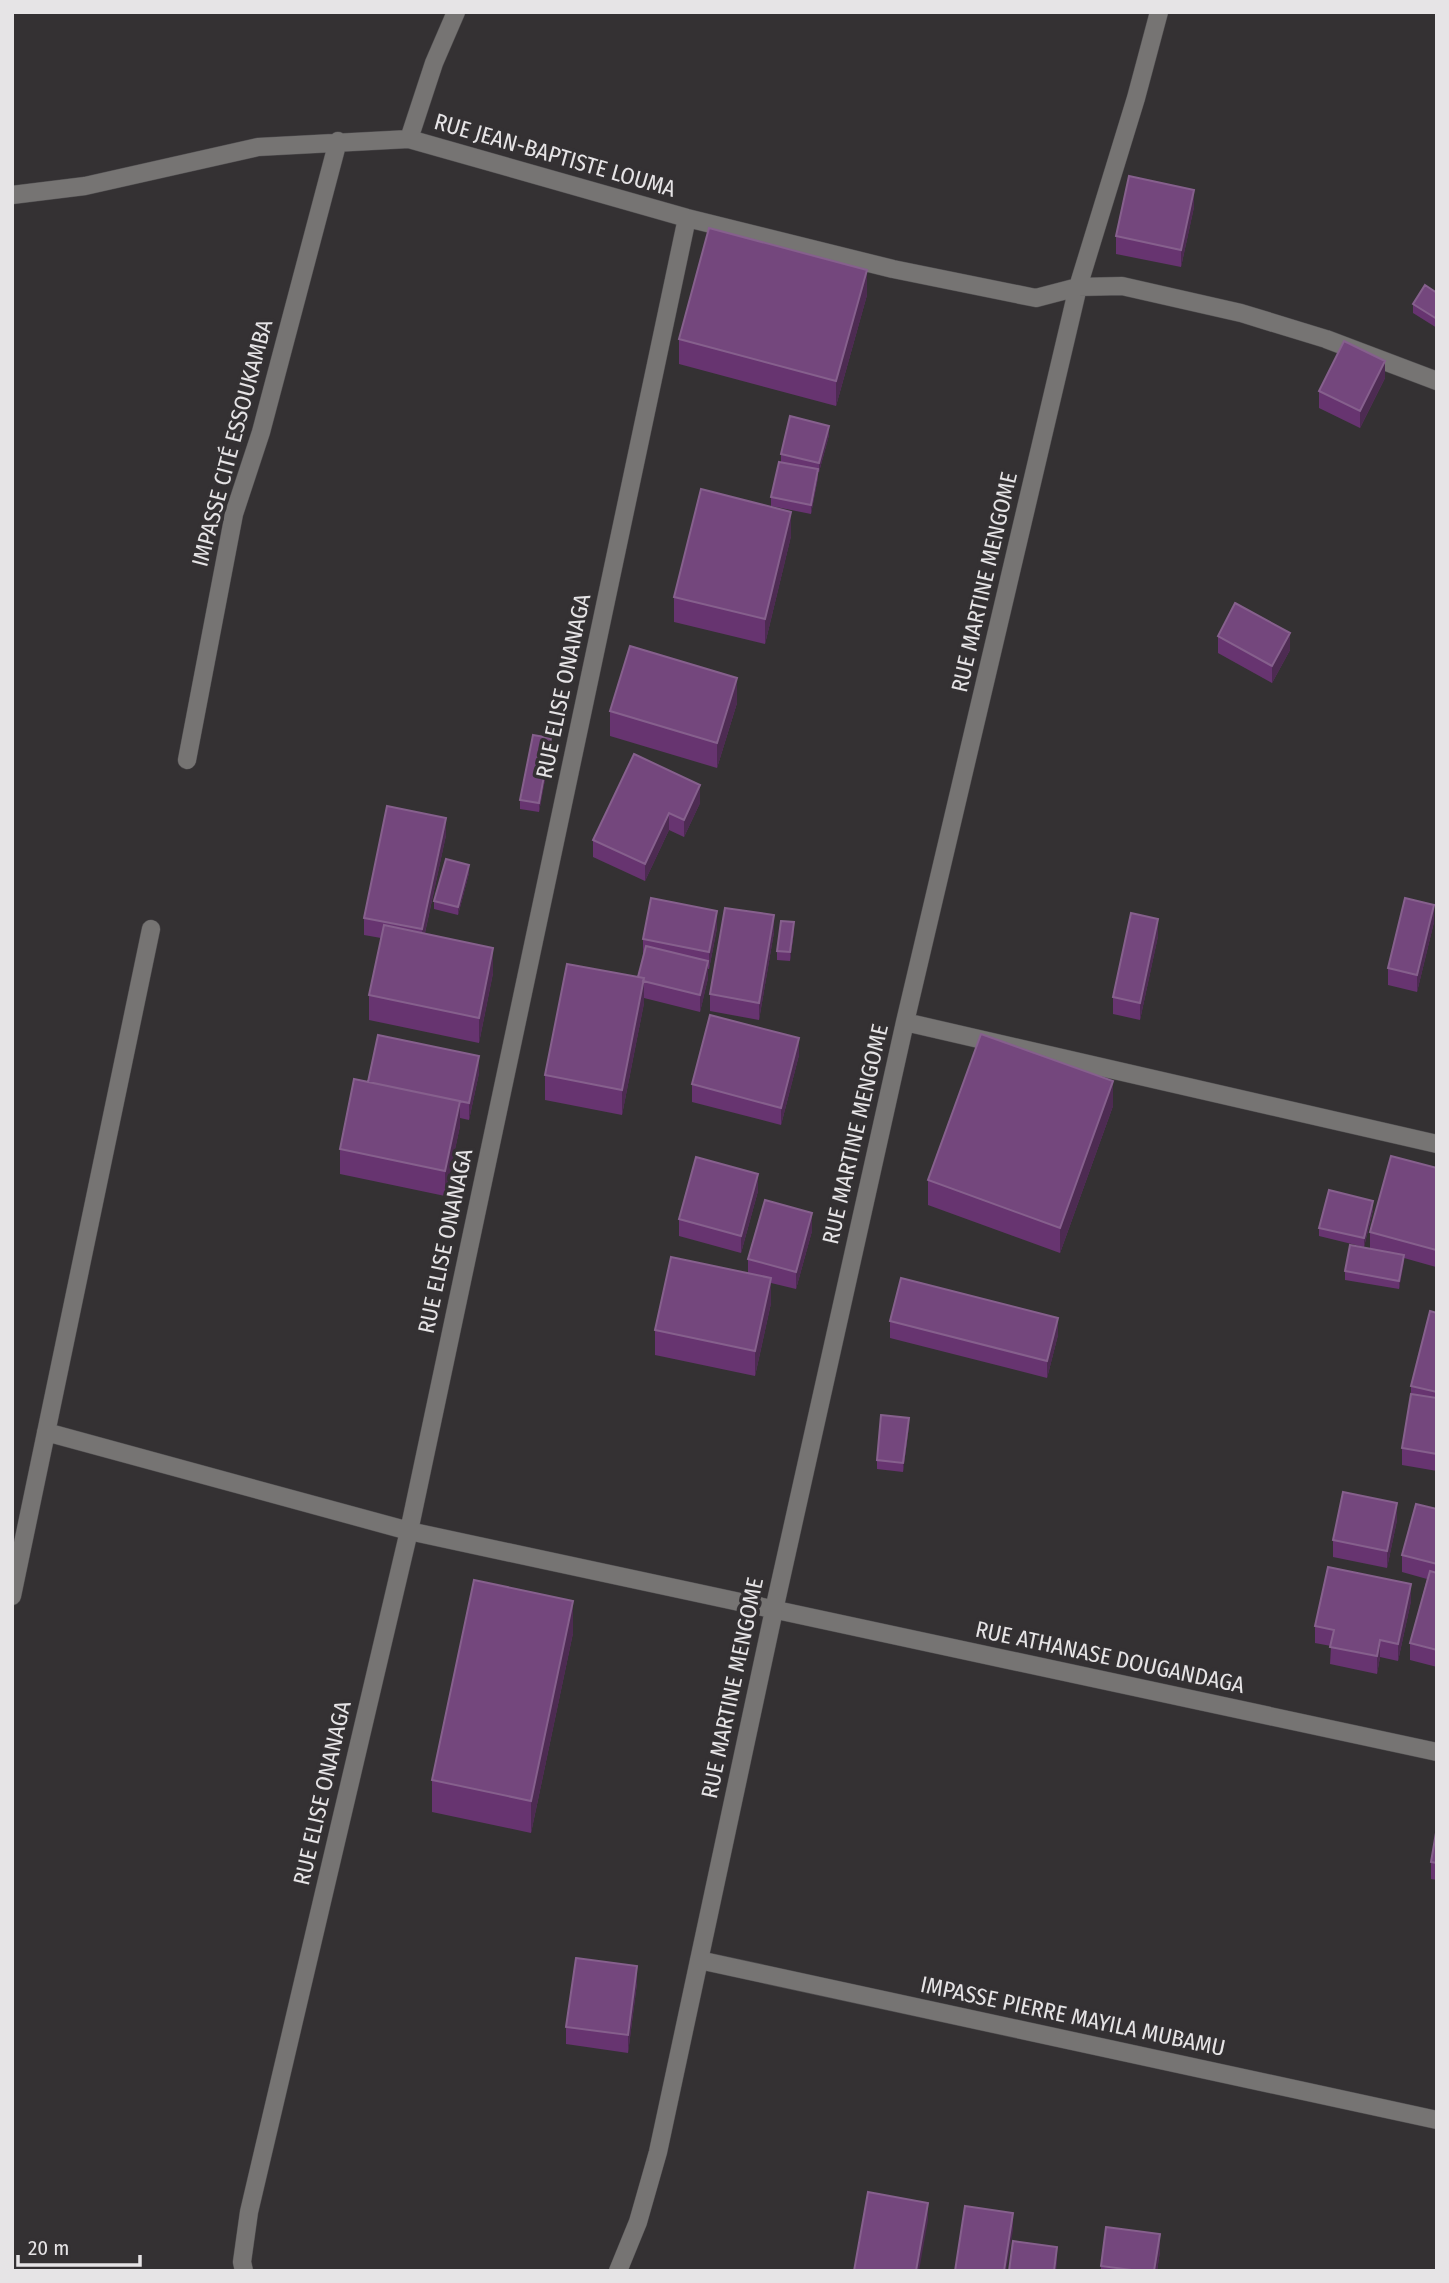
<svg xmlns="http://www.w3.org/2000/svg" width="1449" height="2283" font-family="'Fira Sans Condensed',sans-serif">
  <style>
    .lines { fill: none; stroke-linecap: round; stroke-linejoin: round }
    .minor-casing { stroke: #504e50; stroke-width: 19 }
    .minor { stroke: #767473; stroke-width: 18 }
    .wall { fill: #673470 }
    .shaded-wall { fill: #4d2b52 }
    .building { fill: #74477d; stroke: #86608d; stroke-width: 2 }
    .labels { text-anchor: middle; dominant-baseline: central; stroke-width: 7; stroke-linejoin: round; paint-order: stroke }
    .street-label { font-size: 23px; fill: #e6e4e6; stroke: #343133 }
  </style>
  <rect width="100%" height="100%" fill="#343133"/>
  <g class="lines">
    <defs>
      <path id="minor" d="M409,139L434,63L456,12
        M12,195L85,186L258,147L409,139L687,218L893,269L1036,298L1078,287L1122,286L1241,313L1326,339L1437,381
        M187,760L234,514L261,432L338,141
        M905,1022L1437,1144
        M46,1432L409,1531L1437,1752
        M12,1596L151,929
        M699,1960L1437,2120
        M244,2271L242,2262L249,2212L409,1531L687,218
        M618,2271L638,2222L658,2152L774,1610L905,1022L1078,287L1136,98L1159,12"/>
    </defs>
    <use href="#minor" class="minor-casing"/>
    <use href="#minor" class="minor"/>
  </g>
  <path class="wall" d="M1194,207L1181,267L1116,254V236Z
    M1437,293V328L1413,313V304Z
    M867,295L836,406L679,364V339Z
    M1385,378L1360,428L1319,408V391Z
    M829,435L819,472H818V477L811,514L771,506V497L781,462V454Z
    M791,536L765,644L674,622V597Z
    M1218,636L1290,650L1272,683L1218,653Z
    M737,703L717,768L610,736V711Z
    M551,747L539,812L520,809V800Z
    M700,803L684,837L669,830L645,881L593,857V840Z
    M446,835L425,933L493,973L479,1043L369,1020V995L381,938L364,935V918Z
    M469,873L458,915L434,909V901Z
    M1434,922L1417,992L1388,985V968Z
    M717,928L709,969H708V978L700,1012L644,998V1003L622,1115L545,1100V1075L638,977L643,956V939Z
    M794,931L790,961L777,960V951Z
    M774,932L759,1020L710,1011V994Z
    M1158,936L1140,1020L1113,1014V997Z
    M799,1055L781,1125L692,1102V1084Z
    M479,1073L469,1120L460,1118V1126L445,1196L340,1174V1149L368,1082Z
    M1113,1106L1060,1253L928,1205V1180Z
    M1437,1168L1436,1267L1404,1258L1399,1289L1345,1280V1271L1370,1249V1232Z
    M758,1191L741,1253L679,1236V1219Z
    M1373,1210L1364,1247L1319,1236V1228Z
    M812,1231L796,1289L771,1283V1303L755,1376L655,1355V1330L748,1273V1259Z
    M1437,1313V1471L1402,1465V1448L1411,1394V1386Z
    M890,1321L1058,1335L1047,1378L890,1338Z
    M909,1426L903,1472L877,1469V1460Z
    M1437,1509V1667L1410,1660V1643L1427,1579L1402,1572V1555Z
    M1397,1520L1387,1568L1333,1557V1540Z
    M1411,1601L1398,1661L1380,1657L1377,1674L1330,1664L1331,1646L1315,1643V1626Z
    M573,1633L531,1833L432,1812V1780Z
    M1437,1827V1880L1431,1879V1862Z
    M637,1983L628,2053L566,2044V2027Z
    M1160,2251L1157,2271H1101V2266Z"/>
  <path class="shaded-wall" d="M1194,190V207L1181,267V250Z
    M867,270V295L836,406V381Z
    M1385,361V378L1360,428V411Z
    M829,426V435L819,472V463Z
    M818,469V477L811,514V505Z
    M791,512V536L765,644V619Z
    M1290,633V650L1272,683V666Z
    M737,678V703L717,768V743Z
    M551,738V747L539,812V803Z
    M700,785V803L684,837V820Z
    M669,813V830L645,881V864Z
    M446,818V835L422,946V929Z
    M469,865V873L458,915V907Z
    M1434,905V922L1417,992V975Z
    M717,911V928L709,969V952Z
    M774,915V932L759,1020V1003Z
    M1158,919V936L1140,1020V1003Z
    M794,922V931L790,961V952Z
    M493,948V973L479,1043V1018Z
    M708,961V978L700,1012V995Z
    M644,978V1003L622,1115V1090Z
    M799,1038V1055L781,1125V1108Z
    M479,1056V1073L469,1120V1103Z
    M1113,1081V1106L1060,1253V1228Z
    M460,1101V1126L445,1196V1171Z
    M758,1174V1191L741,1253V1236Z
    M1373,1201V1210L1364,1247V1238Z
    M812,1213V1231L796,1289V1272Z
    M1404,1255V1263L1399,1289V1281Z
    M771,1278V1303L755,1376V1351Z
    M1058,1318V1335L1047,1378V1361Z
    M909,1418V1426L903,1472V1463Z
    M1397,1503V1520L1387,1568V1551Z
    M1411,1584V1601L1398,1661V1644Z
    M573,1601V1633L531,1833V1801Z
    M1380,1640V1657L1377,1674V1656Z
    M637,1966V1983L628,2053V2035Z
    M928,2203V2220L919,2271H916Z
    M1013,2213V2230L1006,2271H1004Z
    M1160,2234V2251L1157,2271H1154Z
    M1057,2247V2264L1056,2271H1054Z"/>
  <path class="building" d="M1129,176L1194,190L1181,250L1116,236Z
    M709,228L867,270L836,381L679,339Z
    M1425,285L1437,293V319L1413,304Z
    M1344,341L1385,361L1360,411L1319,391Z
    M790,416L829,426L819,463L781,454Z
    M779,462L818,469L811,505L771,497Z
    M701,489L791,512L765,619L674,597Z
    M1235,603L1290,633L1272,666L1218,636Z
    M630,646L737,678L717,743L610,711Z
    M533,735L551,738L539,803L520,800Z
    M634,754L700,785L684,820L669,813L645,864L593,840Z
    M387,806L446,818L422,929L364,918Z
    M446,859L469,865L458,907L434,901Z
    M651,898L717,911L709,952L643,939Z
    M1405,898L1434,905L1417,975L1388,968Z
    M725,908L774,915L759,1003L710,994Z
    M1131,913L1158,919L1140,1003L1113,997Z
    M781,921L794,922L790,952L777,951Z
    M384,925L493,948L479,1018L369,995Z
    M646,946L708,961L700,995L643,981L644,978L638,977Z
    M567,964L644,978L622,1090L545,1075Z
    M710,1015L799,1038L781,1108L692,1084Z
    M981,1034L1113,1081L1060,1228L928,1180Z
    M378,1035L479,1056L469,1103L368,1082Z
    M354,1079L460,1101L445,1171L340,1149Z
    M1391,1156L1437,1168L1436,1250L1370,1232Z
    M696,1157L758,1174L741,1236L679,1219Z
    M1329,1190L1373,1201L1364,1238L1319,1228Z
    M765,1200L812,1213L796,1272L748,1259Z
    M1350,1245L1404,1255L1399,1281L1345,1271Z
    M671,1257L771,1278L755,1351L655,1330Z
    M901,1278L1058,1318L1047,1361L890,1321Z
    M1430,1311L1437,1313V1392L1411,1386Z
    M1411,1394L1437,1398V1454L1402,1448Z
    M881,1415L909,1418L903,1463L877,1460Z
    M1343,1492L1397,1503L1387,1551L1333,1540Z
    M1416,1504L1437,1509V1564L1402,1555Z
    M1328,1567L1411,1584L1398,1644L1380,1640L1377,1656L1330,1647L1334,1630L1315,1626Z
    M1430,1571L1437,1573V1650L1410,1643Z
    M474,1580L573,1601L531,1801L432,1780Z
    M1437,1827V1863L1431,1862Z
    M576,1958L637,1966L628,2035L566,2027Z
    M868,2192L928,2203L916,2271H854Z
    M965,2206L1013,2213L1004,2271H955Z
    M1106,2227L1160,2234L1154,2271H1139L1101,2266Z
    M1013,2241L1057,2247L1054,2271H1009Z"/>
  <g class="labels">
    <g class="street-label">
      <text transform="translate(555 155) rotate(16)">RUE JEAN-BAPTISTE LOUMA</text>
      <text transform="translate(232 443) rotate(-75)">IMPASSE CITÉ ESSOUKAMBA</text>
      <text transform="translate(984 582) rotate(-77)">RUE MARTINE MENGOME</text>
      <text transform="translate(563 686) rotate(-78)">RUE ELISE ONANAGA</text>
      <text transform="translate(855 1134) rotate(-77)">RUE MARTINE MENGOME</text>
      <text transform="translate(445 1241) rotate(-78)">RUE ELISE ONANAGA</text>
      <text transform="translate(1110 1657) rotate(12)">RUE ATHANASE DOUGANDAGA</text>
      <text transform="translate(732 1688) rotate(-78)">RUE MARTINE MENGOME</text>
      <text transform="translate(322 1793) rotate(-77)">RUE ELISE ONANAGA</text>
      <text transform="translate(1073 2016) rotate(12)">IMPASSE PIERRE MAYILA MUBAMU</text>
    </g>
  </g>
  <rect width="1449" height="2283" fill="none" stroke="#e6e4e6" stroke-width="28"/>
  <path d="M18 2255v10h122v-10" fill="none" stroke="#e6e4e6" stroke-width="3.5"/>
  <text x="28" y="2255" font-size="21" fill="#e6e4e6" stroke="#343133" stroke-width="5" paint-order="stroke">20 m</text>
</svg>
